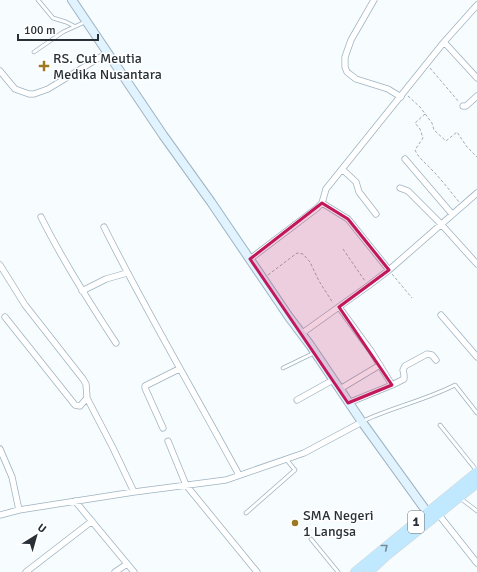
<svg xmlns="http://www.w3.org/2000/svg" width="477" height="572" font-family="Signika,sans-serif">
  <style>
    .lines { fill: none; stroke-linecap: round; stroke-linejoin: round }
    .lane-casing { stroke: #9eb3c0; stroke-width: 4.5 }
    .street-casing { stroke: #9eb3c0; stroke-width: 7 }
    .secondary-casing { stroke: #9eb3c0; stroke-width: 10 }
    .primary-casing { stroke: #d4d6d7; stroke-width: 10 }
    .path { stroke: #a4aaaf; stroke-width: 1; stroke-dasharray: 3 2; stroke-linecap: butt }
    .lane { stroke: #fff; stroke-width: 3 }
    .street { stroke: #fff; stroke-width: 5.5 }
    .secondary { stroke: #e0f3ff; stroke-width: 8 }
    .primary { stroke: #c0e8fe; stroke-width: 9 }
    .oneway { stroke: #748c9a }
    .marked { fill: #c2185b; fill-opacity: 0.2; stroke: #c2185b; stroke-width: 3; stroke-linejoin: round }
    .poi-dot { fill: #9d7924; stroke: #fff; stroke-width: 1.5 }
    .labels { text-anchor: middle; dominant-baseline: central; stroke-width: 3; stroke-linejoin: round; paint-order: stroke }
    .shield { fill: #fff; stroke: #686e72; stroke-width: 1 }
    .shield-label { font-size: 13px; font-weight: bold; fill: #283036 }
    .poi-label { font-size: 14px; fill: #283036; stroke: #fff; text-anchor: start }
  </style>
  <rect width="100%" height="100%" fill="#f7fcff"/>
  <g class="lines">
    <defs>
      <path id="lane" d="M38,0L53,18L66,22L74,26
        M34,52L63,32L85,22
        M283,368L314,353
        M363,421C393,407 426,400 455,385L477,413
        M440,425L477,471
        M460,498L477,511
        M246,513L295,470L286,459
        M311,539L338,572"/>
      <path id="street" d="M374,0L351,40L345,57V67L347,72L356,79L388,89L401,97
        M444,42L477,78
        M0,71L15,89L29,94H34L48,89L107,53
        M463,106H466L477,96
        M405,159L452,214
        M342,169L356,182L359,192L376,214
        M400,188L408,191L441,224L477,264
        M322,203L348,219L389,270
        M41,217C63,261 89,302 116,343
        M104,227C146,311 194,392 239,475
        M250,259L317,208L322,203L326,189L444,42L477,5
        M0,265L25,305L83,379L86,384L87,398L113,448L134,492
        M82,291L106,279L127,273
        M339,307L371,351L392,385
        M441,315L477,357
        M5,317L75,405L80,406L87,398
        M301,334L368,286L389,270L477,193
        M340,389L380,365
        M297,400L333,380
        M348,403L392,385L404,379V375L403,370L405,366L427,354L432,355L436,360
        M163,428L145,388V386L179,369
        M168,441L186,485L257,572
        M0,449L12,477L19,510
        M75,501L134,572
        M0,515L19,510L134,492L226,480L304,453L362,422
        M439,515L477,563
        M26,572L92,521
        M115,572L127,564"/>
      <path id="secondary" d="M72,0L163,135L211,202L289,317L310,345L362,422L427,512"/>
      <path id="primary" d="M355,572L477,472
        M369,572L386,556L477,483"/>
    </defs>
    <use href="#lane" class="lane-casing"/>
    <use href="#street" class="street-casing"/>
    <use href="#secondary" class="secondary-casing"/>
    <use href="#primary" class="primary-casing"/>
    <path class="path" d="M430,68L459,102
      M408,96L420,107L432,123L434,130L446,141L457,132L467,147L477,157
      M425,114L415,123L420,129L423,138L415,150C419,159 426,163 432,170C442,180 450,191 459,202
      M343,249L365,281
      M392,274L412,298
      M268,275L297,253L303,254L310,262L319,281L333,303"/>
    <use href="#lane" class="lane"/>
    <use href="#street" class="street"/>
    <use href="#secondary" class="secondary"/>
    <use href="#primary" class="primary"/>
  </g>
  <defs><path id="oneway-chevron" d="M-2-3.5L2.5 0L-2 3.5" fill="none" stroke-width="1.6" stroke-linecap="round" stroke-linejoin="round"/></defs>
  <use class="oneway" href="#oneway-chevron" transform="translate(385 547) rotate(-39)"/>
  <path class="marked" d="M322,203L348,219L389,270L339,307L392,385L348,403L250,259Z"/>
  <g class="poi-dot">
    <path d="M42 60h4v4h4v4h-4v4h-4v-4h-4v-4h4z"/>
    <circle cx="295" cy="523" r="4"/>
  </g>
  <g class="labels">
    <rect class="shield" x="408" y="511" width="16" height="22" rx="3"/>
    <g class="shield-label">
      <text x="416" y="522">1</text>
    </g>
    <g class="poi-label">
      <text x="53" y="58">RS. Cut Meutia<tspan x="53" dy="16">Medika Nusantara</tspan></text>
      <text x="303" y="515">SMA Negeri<tspan x="303" dy="16">1 Langsa</tspan></text>
    </g>
  </g>
  <g transform="translate(36 536) rotate(37)" stroke="#ffffff" stroke-width="3" paint-order="stroke">
  <path d="M0-3L7 15L0 10L-7 15Z" fill="#283036"/>
  <text y="-6" font-size="11" font-weight="bold" text-anchor="middle" fill="#283036">U</text>
  </g>
  <path d="M18 34v6h80v-6" fill="none" stroke="#283036" stroke-width="2"/>
  <text x="24" y="34" font-size="12" fill="#283036" stroke="#ffffff" stroke-width="3" paint-order="stroke">100 m</text>
</svg>
